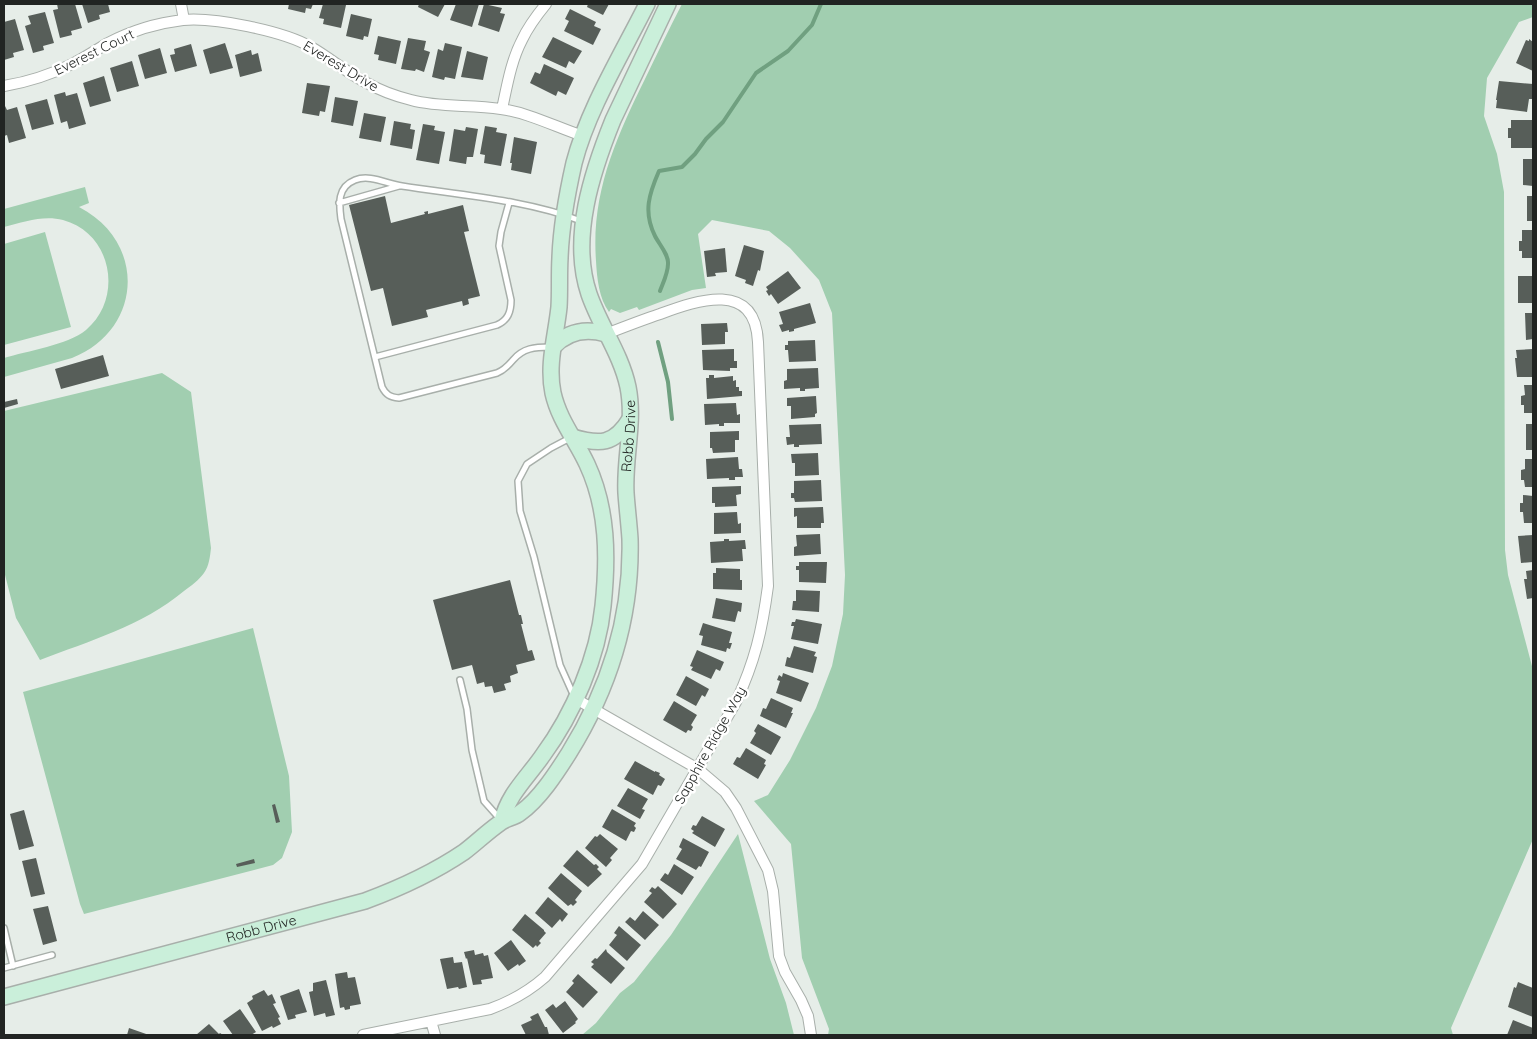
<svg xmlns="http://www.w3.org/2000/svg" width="1537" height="1039" font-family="Quicksand,sans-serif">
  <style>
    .green { fill: #a1ceb0 }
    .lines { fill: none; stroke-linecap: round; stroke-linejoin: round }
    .stream { stroke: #70a080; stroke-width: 4 }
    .building { fill: #575e59 }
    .lane-casing { stroke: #a8afaa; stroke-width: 8 }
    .street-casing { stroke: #a8afaa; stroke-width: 12 }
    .secondary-casing { stroke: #a8afaa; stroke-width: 18 }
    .lane { stroke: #fff; stroke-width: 5 }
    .street { stroke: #fff; stroke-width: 10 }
    .secondary { stroke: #caefda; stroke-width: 15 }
    .labels { text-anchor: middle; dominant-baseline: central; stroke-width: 5; stroke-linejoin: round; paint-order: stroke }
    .street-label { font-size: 14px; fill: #212422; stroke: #fff }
  </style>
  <rect width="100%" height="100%" fill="#e6ede8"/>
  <path class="green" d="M682,4H1533V17L1519,22L1487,78L1484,116L1497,154L1504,192L1505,550L1508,575L1533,670V839L1451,1028L1453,1035H828L829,1029L802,958L791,844L754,801L768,795L790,760L816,708L832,666L843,614L845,575L832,313L819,280L790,248L769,231L712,220L698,234L706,288L692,290L639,310L637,307L620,313L611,309L609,312C599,298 597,279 596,261C591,193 616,138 645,79C657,54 669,29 682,4Z
    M85,187L89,203L79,207C147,242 143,330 72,358L4,377V358C27,351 68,345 86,330C124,298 112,233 63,220C43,215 24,222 4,227V209Z
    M45,232L71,327L4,345V244Z
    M162,373L191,392L211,548C210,557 209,566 204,573C199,580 191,586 184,591C142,626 89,641 40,660L16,618L4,571V411Z
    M253,628L289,776L292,832L282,858L273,865L84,914L80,904L23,692Z
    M738,834L770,959L786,1003L794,1035H582L596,1023L620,993L634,982L671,935Z"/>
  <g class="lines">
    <path class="stream" d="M660,291C663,283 668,273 668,264C669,255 659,244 655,236C643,212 649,194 659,171L682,167L695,154L706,139L723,122L756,73L788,51L812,25L821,4
      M658,342L668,382L672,419"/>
  </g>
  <path class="building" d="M57,4H75L82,28L71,31L72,35L60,38L53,10L58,9Z
    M82,4H108L110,12L99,15L100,19L88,23Z
    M289,4H313L311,9L306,8L305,13L288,9Z
    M323,4H338L346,5L341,28L323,24L324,19L319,18Z
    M419,4H445L438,17L418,7Z
    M456,4H479L472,27L450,20Z
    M484,4L502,8L500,13L505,14L499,32L478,25Z
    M588,4H609L603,15L587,7Z
    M570,9L596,22L594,26L601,29L593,45L564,31L569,21L565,19Z
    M45,12L54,43L43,46L44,50L33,53L25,26L31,24L28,16Z
    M351,14L372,19L368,37L364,36L363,40L346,36Z
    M15,19L24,50L13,53L14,57L4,60V22Z
    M378,36L401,41L396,64L378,60L379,55L374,54Z
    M553,37L582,51L574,64L569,61L566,68L542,57Z
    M408,38L426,41L424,50L430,52L424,72L416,69L415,71L401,69Z
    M1529,39L1533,42V71L1516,63L1526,40L1529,41Z
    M225,43L233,68L210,74L203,50Z
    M445,43L462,47L455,79L445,77L444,80L432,77L438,49L443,51Z
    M191,44L197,66L175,72L170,55L175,54L174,49Z
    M160,48L167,73L145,79L138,55Z
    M251,50L252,55L258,53L262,71L240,77L235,55Z
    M467,51L488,57L483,80L461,77Z
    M132,61L139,86L117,92L110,68Z
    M544,64L574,78L566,95L558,91L556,96L530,83L535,72L540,74Z
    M104,76L111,101L90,107L83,83Z
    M1499,81L1533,84V99H1529L1527,112L1496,108L1497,100H1496Z
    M307,83L330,86L325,112L320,111L319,116L302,113Z
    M65,92L66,96L77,93L86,124L69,129L67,121L61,123L54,95Z
    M335,97L358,101L353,126L331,122Z
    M47,99L54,124L32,130L25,105Z
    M4,106H5L7,110L17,107L26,138L9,143L7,135L4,136Z
    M364,113L386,117L381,142L359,138Z
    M1511,120H1533V148H1511V138H1508V128H1511Z
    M394,121L411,124L410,129L415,130L412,149L390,145Z
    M423,124L435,126L434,130L445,132L439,164L416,160Z
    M485,126L497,128L496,132L507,134L501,166L484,163L485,155L480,154Z
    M466,127L478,129L473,157H467L466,164L449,161L454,129L465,131Z
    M514,137L537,142L531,174L511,170L512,163H510Z
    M1523,159H1533V186L1523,185Z
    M385,196L391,223L425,214L424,212L428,211V214L463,205L469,231L464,232L480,296L468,299L469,304L463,306L462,301L426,310L428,317L392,326L383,288L371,291L349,205Z
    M1527,196H1533V221H1527Z
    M1522,230H1533V258H1522V251H1519V241H1522Z
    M744,245L764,251L760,271L758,270L753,286L745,283L746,280L735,276Z
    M725,248L727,272L715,273L716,276L707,277L704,251Z
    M788,271L801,288L778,304L771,294L769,296L766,291L768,290L766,287Z
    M1518,276H1533V303H1518Z
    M810,303L816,323L794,329V331L789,332V330L782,332L779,325L783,324L779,312Z
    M1525,313H1533V339L1526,340Z
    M727,323L728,332H725V344L702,345L701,324Z
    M815,340L816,361L789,362L788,350H785V345H788V341Z
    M734,349V361H737V368H730V371L703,370L702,350Z
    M1533,349V377H1517L1515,358H1517L1516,350Z
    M103,355L109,376L61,389L55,369Z
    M818,368L819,388L805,389V391H800V388L784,389V381L787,380V369Z
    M709,375H714V378L733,376V381L736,380V387H739V391H742V396L707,399L706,378H709Z
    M1524,385H1533V413H1524V405H1521V396L1525,395Z
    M816,396L817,413L815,414V417L791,419V406H787V398Z
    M17,399L18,404L4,408V402Z
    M736,403L737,415L740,414V423H724V426H719V424L705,425L704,404Z
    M821,424L822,444L799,445V447H794V444L787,445L786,437H790L789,425Z
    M1526,424H1533V450H1526Z
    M739,431V440H735V452L713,453L712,448H710V432Z
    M818,453L819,475L795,476V463H792L791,454Z
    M738,457L739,469H742L743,477H735V480H729V478L707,479L706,459Z
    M1525,459H1533V487H1525L1524,480H1521V470L1525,469Z
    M821,480L822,501L795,502L794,498H791V493H794V481Z
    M741,486V494L736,495L737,506L715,507V503H712V487Z
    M1523,495L1533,496V523H1524L1523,512H1520V503H1523Z
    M823,507L824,523H821V528H797V516L794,517V508Z
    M737,512L738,524L741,523V533L714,534V513Z
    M820,534L821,554L794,556V547L797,546L796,535Z
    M1533,535V562L1521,563L1518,536Z
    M724,539H729V541L745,540L746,549H742L743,561L711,563L710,542L724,541Z
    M799,562H827L826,583L799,582V570H796V566H799Z
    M716,568L740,569V580H742V590L713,589V573H716Z
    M1533,570V598L1527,599L1524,579H1527L1526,571Z
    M510,580L519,615H521L523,624H521L528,651L532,650L535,660L516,665L518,673L510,676L511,682L504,684L506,690L494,693L492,686L485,687L484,682L477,684L472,665L452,670L433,600Z
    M796,590L820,591L819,612L792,610L793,601H796Z
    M716,598L742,603L741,612L738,611L735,622L712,618Z
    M796,619L822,624L818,644L791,639L794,626H791L792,622H795Z
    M703,623L732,632L729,643H732L730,649L727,648L726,652L701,645L703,636L699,635Z
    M794,646L816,652L814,656L817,657L813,673L785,666L787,657L790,658Z
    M697,650L724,662L720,671L716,669L711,679L691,670L693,667L690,666Z
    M783,673L809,683L801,702L776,693L780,681L777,680L779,675L782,677Z
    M686,676L709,689L705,697L702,695L696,706L676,695Z
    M771,698L793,708L791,713H793L786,728L760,716L763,708L766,709Z
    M674,701L697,715L691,725L693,727L691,731L688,730L686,733L663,720Z
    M758,724L781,737L771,755L750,743L756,733L754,731Z
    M746,748L766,760L764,764L766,765L758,779L733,764L737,757L740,758Z
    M635,761L655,772V771L660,773L659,775L665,779L661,786L658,785L653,795L624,779Z
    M628,788L648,799L642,809L645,810L640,819L617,806Z
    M275,804L280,822L276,823L272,805Z
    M612,809L636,823L634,826L636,828L634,832L631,831L626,841L602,827Z
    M24,810L34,846L19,850L10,814Z
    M702,816L725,829L715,847L692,833L694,831L691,829L693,825L696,826Z
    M600,834L618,849L610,858L612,860L606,867L585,848L595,836L597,837Z
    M683,838L709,852L701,867L699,866L696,870L676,859L682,849L679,847Z
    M577,850L594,865L596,864L599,867L597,869L602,874L588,887L563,866Z
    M36,858L45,894L31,897L22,861Z
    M254,859L255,863L237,867L236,864Z
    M674,864L694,877L682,895L660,880L665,873L668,875Z
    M561,873L582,891L575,900L577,902L573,906L571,904L568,906L548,888Z
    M658,886L677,904L663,919L644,902L652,893L649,891L652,887L655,889Z
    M548,897L568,914L562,922L560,919L552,928L535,913Z
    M48,906L57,941L43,945L33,909Z
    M643,911L659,925L645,940L625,922L630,917L635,921Z
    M525,914L544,930V931L546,933L539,941L541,943L537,947L536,945L533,948L512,930Z
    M619,926L641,945L627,961L609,945L617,935L614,933Z
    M511,940L526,961L519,966L518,964L508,971L494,953Z
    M606,949L607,952L625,968L611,984L591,967L594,964L591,962L595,958L597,959Z
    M474,950L475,955L483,953L484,956L488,955L493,978L481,980L482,984L473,985L467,958L466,959L464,952Z
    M453,957L454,963L462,962L467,987L459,989L458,987L447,989L440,959Z
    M347,972L348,978L355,977L361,1004L350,1006V1009L345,1010L344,1007L340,1008L335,974Z
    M578,974L598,992L583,1008L566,992L574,983L572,981Z
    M326,980L335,1015L326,1017L325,1013L314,1016L309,992L313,991V983Z
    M1518,982L1533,988V1017L1508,1007L1514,987L1516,988Z
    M299,989L307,1012L295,1015L296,1018L288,1020L280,996Z
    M264,990L268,996L272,994L276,1003L273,1004L280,1017L278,1018L281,1024L273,1028L272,1026L262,1031L247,1003L253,999L252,996Z
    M565,1001L578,1019L575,1022L576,1023L563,1033L545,1010L553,1004L556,1008Z
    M240,1009L256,1032L251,1035H233L223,1021Z
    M538,1013L545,1027H547L549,1035H526L521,1025L532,1020L530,1017Z
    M1513,1020L1533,1028V1035H1507Z
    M209,1024L219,1034L220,1033L223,1035H196Z
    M129,1028L149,1035H127Z"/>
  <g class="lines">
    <defs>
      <path id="lane" d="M339,203L399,186
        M550,347C535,347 523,348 513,360C508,366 504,370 497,373L399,398C390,397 386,395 382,387L341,219C339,204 337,187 355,180C370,174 387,184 402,186C460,195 527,200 581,221
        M375,357L497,325C508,320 511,312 511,300L499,246L501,232L509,203
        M570,438L551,448L527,464L518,481L520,511L534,557L560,665L573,694
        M460,680L467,709L472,750L484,801L500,819
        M4,928L13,966
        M4,968L52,955"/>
      <path id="street" d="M181,4L184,20
        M4,86C28,82 50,75 72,64C84,58 96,50 108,43C131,31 157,23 183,20C214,17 284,31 311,47C330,58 346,72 365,82C379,90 395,96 411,100C440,108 471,104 501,109C529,113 556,127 583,136
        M502,109C507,86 511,61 522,40C528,27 537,15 546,4
        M576,699L698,769L725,792L736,808L768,870L773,891L779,956L785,972L801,1000L808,1016L811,1035
        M431,1021L435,1035
        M363,1035L490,1009C512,1001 528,992 545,977L642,864L736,702C755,661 762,631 768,586L758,342C755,280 698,300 660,314C642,320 624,327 606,334"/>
      <g id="secondary">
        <path d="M553,347C568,331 586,328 606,334"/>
        <path d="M572,437C600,445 614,445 630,419"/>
        <path d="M502,821C508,794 528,777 543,755C573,714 598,657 603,606C608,558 608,509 587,464C576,440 559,420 553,393C547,364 556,336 559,307C560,291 559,274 560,258C561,227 567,194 574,163C588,109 622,54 647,4"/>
        <path id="s1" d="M4,997L365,901C400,888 433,873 464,852C476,843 487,832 500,823C506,818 514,818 520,813C539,800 557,772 569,753C610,687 632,617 630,539C629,523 627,508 626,493C624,458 635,422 628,387C621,354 600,326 589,294C570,238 592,172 613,120L668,4"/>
      </g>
    </defs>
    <use href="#lane" class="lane-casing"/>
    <use href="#street" class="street-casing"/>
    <use href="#secondary" class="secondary-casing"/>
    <use href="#lane" class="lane"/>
    <use href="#street" class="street"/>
    <use href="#secondary" class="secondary"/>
  </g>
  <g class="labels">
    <g class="street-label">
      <text transform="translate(94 52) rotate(-26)">Everest Court</text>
      <text transform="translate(341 66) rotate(31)">Everest Drive</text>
      <text stroke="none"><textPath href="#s1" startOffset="960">Robb Drive</textPath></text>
      <text transform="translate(710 745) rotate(-61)">Sapphire Ridge Way</text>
      <text stroke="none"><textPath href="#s1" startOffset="266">Robb Drive</textPath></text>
    </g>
  </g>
  <rect width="1537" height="1039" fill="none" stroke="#212422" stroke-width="10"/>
</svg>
